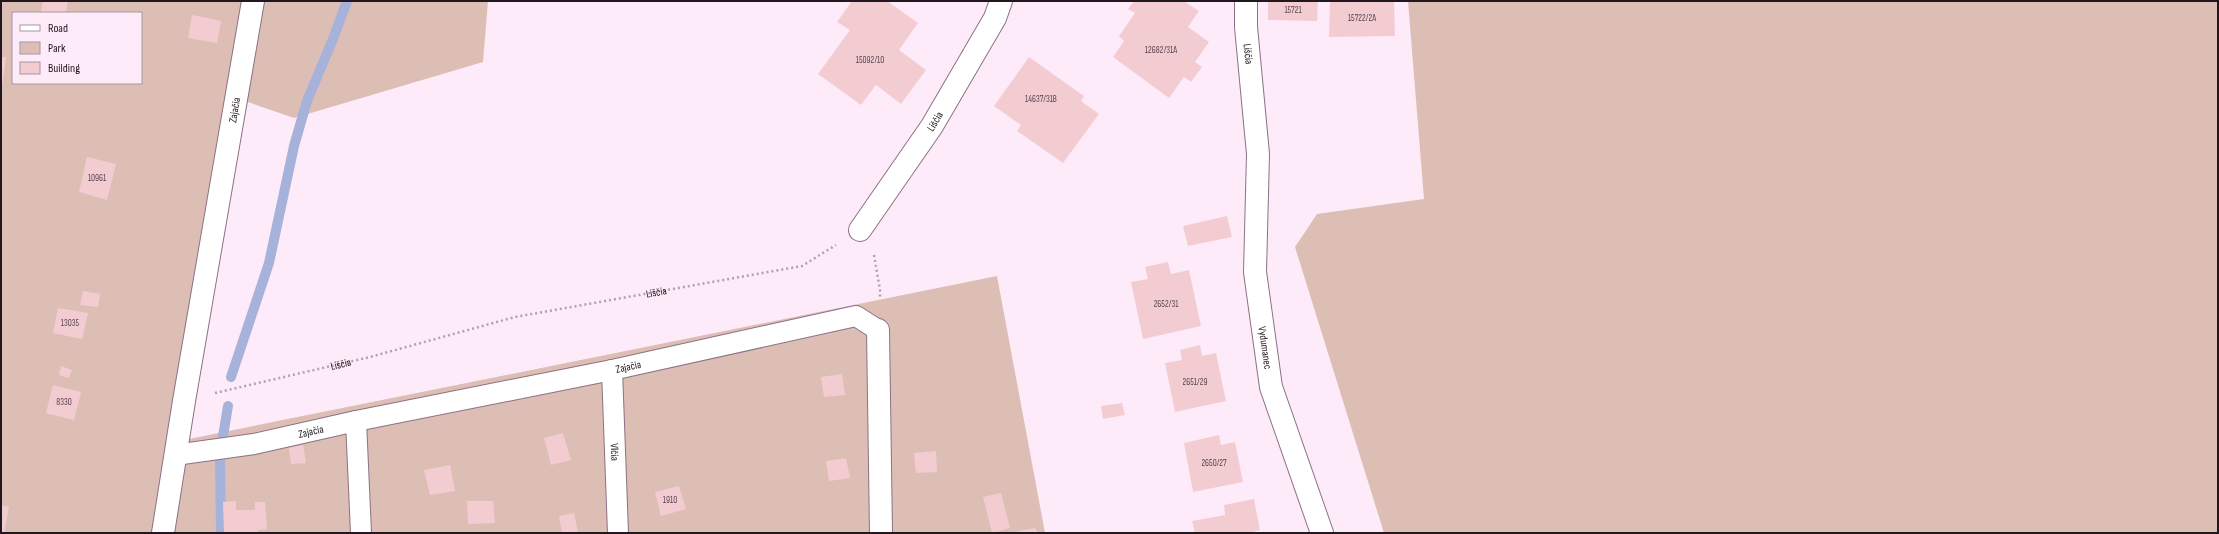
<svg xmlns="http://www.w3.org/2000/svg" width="2219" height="534" font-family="'Sofia Sans Condensed',sans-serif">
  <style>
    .green { fill: #ddbeb4; fill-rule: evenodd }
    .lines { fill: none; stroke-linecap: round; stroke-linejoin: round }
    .stream { stroke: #a7b2db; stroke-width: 10 }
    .building { fill: #f3ccd2 }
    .service-casing { stroke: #8c7185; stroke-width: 22 }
    .minor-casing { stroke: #8c7185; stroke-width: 24 }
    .path { stroke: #b0a0ac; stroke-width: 2.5; stroke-dasharray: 2 3; stroke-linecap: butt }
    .service { stroke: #fff; stroke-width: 20 }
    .minor { stroke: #fff; stroke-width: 22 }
    .labels { text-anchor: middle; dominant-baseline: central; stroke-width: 4; stroke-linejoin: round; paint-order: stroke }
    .number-label { font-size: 9px; fill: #56444c }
    .street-label { font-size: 11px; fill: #22171f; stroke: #feebf9 }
  </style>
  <rect width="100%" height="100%" fill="#feebf9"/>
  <path class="green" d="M1,1H488L483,62L294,118L239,99L174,442L997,276L1045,533H1ZM13,13H141V83H13Z
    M1408,1H2218V533H1384L1295,247L1317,214L1424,199Z"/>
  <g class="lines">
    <path class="stream" d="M231,377L269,263L294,146L307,101L333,39L347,1
      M223,436L228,406
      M220,459L221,533"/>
  </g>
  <path class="building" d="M43,1H68L66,13H41Z
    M852,1H887L918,23L899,50L926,70L901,104L876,85L861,105L818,74L850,30L837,22Z
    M1134,1H1184L1199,11L1188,27L1209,42L1195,62L1202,67L1191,82L1184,77L1169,98L1113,57L1124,41L1119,36L1135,13L1128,9Z
    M1268,1H1318L1317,21L1268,20Z
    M1330,1H1394L1395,36L1329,37Z
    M192,15L221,21L217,43L188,38Z
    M1,57H6L2,86H1Z
    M1029,57L1084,96L1081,101L1099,114L1063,163L1017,131L1021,125L994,106Z
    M87,157L116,164L107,200L79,192Z
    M1227,216L1232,237L1188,246L1183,226Z
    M1168,262L1171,274L1189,270L1201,326L1143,339L1131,282L1148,279L1145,267Z
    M83,291L100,294L98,307L80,305Z
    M58,308L88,313L82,339L53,333Z
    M1200,345L1202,356L1216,353L1226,401L1175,412L1165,363L1182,360L1180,350Z
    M61,366L72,370L69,378L59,375Z
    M842,374L845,395L824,397L821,377Z
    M53,385L81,392L74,420L46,413Z
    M1122,403L1125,415L1103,419L1101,406Z
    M563,433L571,460L551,465L544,438Z
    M1219,435L1221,445L1235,442L1243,482L1193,492L1184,443Z
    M303,445L306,463L291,464L289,448Z
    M936,451L937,472L916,473L914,453Z
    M846,458L850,478L829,481L826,461Z
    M450,465L455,491L430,495L424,470Z
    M679,486L686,509L661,516L655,492Z
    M1001,493L1010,528L992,533L983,497Z
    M1254,499L1260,530L1249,533H1195L1192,521L1225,515L1224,505Z
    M236,501V510H255V502H265L267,529L258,530V533L224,532L223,502Z
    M467,501H493L495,523L468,524Z
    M1,505L9,507L4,533H1Z
    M574,513L578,533H562L559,516Z
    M1035,528L1038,533H1014V532Z"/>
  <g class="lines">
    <defs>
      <g id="service">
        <path id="s2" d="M612,370L618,533"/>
        <path d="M356,421L361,533"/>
        <path id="s3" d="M175,455L254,444L356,421L612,370L856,316L878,330"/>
      </g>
      <g id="minor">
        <path id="s4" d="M1246,1V27L1258,154L1255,272L1271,387L1322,533"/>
        <path id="s5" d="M860,230L932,126L995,18L1001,1"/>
        <path d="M878,330L881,533"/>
        <path id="s6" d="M163,533L184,401L253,1"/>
      </g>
    </defs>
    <use href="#service" class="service-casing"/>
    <use href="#minor" class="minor-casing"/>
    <g class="path">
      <path d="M874,255L880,290V298"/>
      <path id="s1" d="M215,393L370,357L515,317L802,266L836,245"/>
    </g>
    <use href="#service" class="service"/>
    <use href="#minor" class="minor"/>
  </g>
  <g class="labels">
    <g class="number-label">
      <text x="1293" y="10">15721</text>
      <text x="1362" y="18">15722/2A</text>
      <text x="1161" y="50">12682/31A</text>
      <text x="870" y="60">15092/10</text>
      <text x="1041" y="99">14637/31B</text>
      <text x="97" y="178">10961</text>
      <text x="1166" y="304">2652/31</text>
      <text x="70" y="323">13035</text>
      <text x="1195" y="382">2651/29</text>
      <text x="64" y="402">8330</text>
      <text x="1214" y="463">2650/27</text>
      <text x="670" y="500">1910</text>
    </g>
    <g class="street-label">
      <text stroke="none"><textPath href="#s4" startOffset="53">Líščia</textPath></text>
      <text stroke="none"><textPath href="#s6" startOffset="429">Zajačia</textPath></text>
      <text stroke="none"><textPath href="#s5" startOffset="132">Líščia</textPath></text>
      <text stroke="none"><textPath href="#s1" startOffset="453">Líščia</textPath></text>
      <text stroke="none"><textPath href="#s4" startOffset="348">Vydumanec</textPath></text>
      <text stroke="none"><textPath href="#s1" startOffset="129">Líščia</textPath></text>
      <text stroke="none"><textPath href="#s3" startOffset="462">Zajačia</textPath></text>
      <text stroke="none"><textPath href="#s3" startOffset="138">Zajačia</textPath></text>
      <text stroke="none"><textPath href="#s2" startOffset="82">Vlčia</textPath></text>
    </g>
  </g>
  <rect width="2219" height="534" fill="none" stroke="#22171f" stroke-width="4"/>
  <rect x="12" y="12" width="130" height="72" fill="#feebf9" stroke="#a696a2"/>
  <rect x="20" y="25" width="20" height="6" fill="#ffffff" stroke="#a696a2"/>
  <text x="48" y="32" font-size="12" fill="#22171f">Road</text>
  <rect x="20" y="42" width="20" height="12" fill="#ddbeb4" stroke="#a696a2"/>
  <text x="48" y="52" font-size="12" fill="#22171f">Park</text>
  <rect x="20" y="62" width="20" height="12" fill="#f3ccd2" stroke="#a696a2"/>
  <text x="48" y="72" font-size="12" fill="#22171f">Building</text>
</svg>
